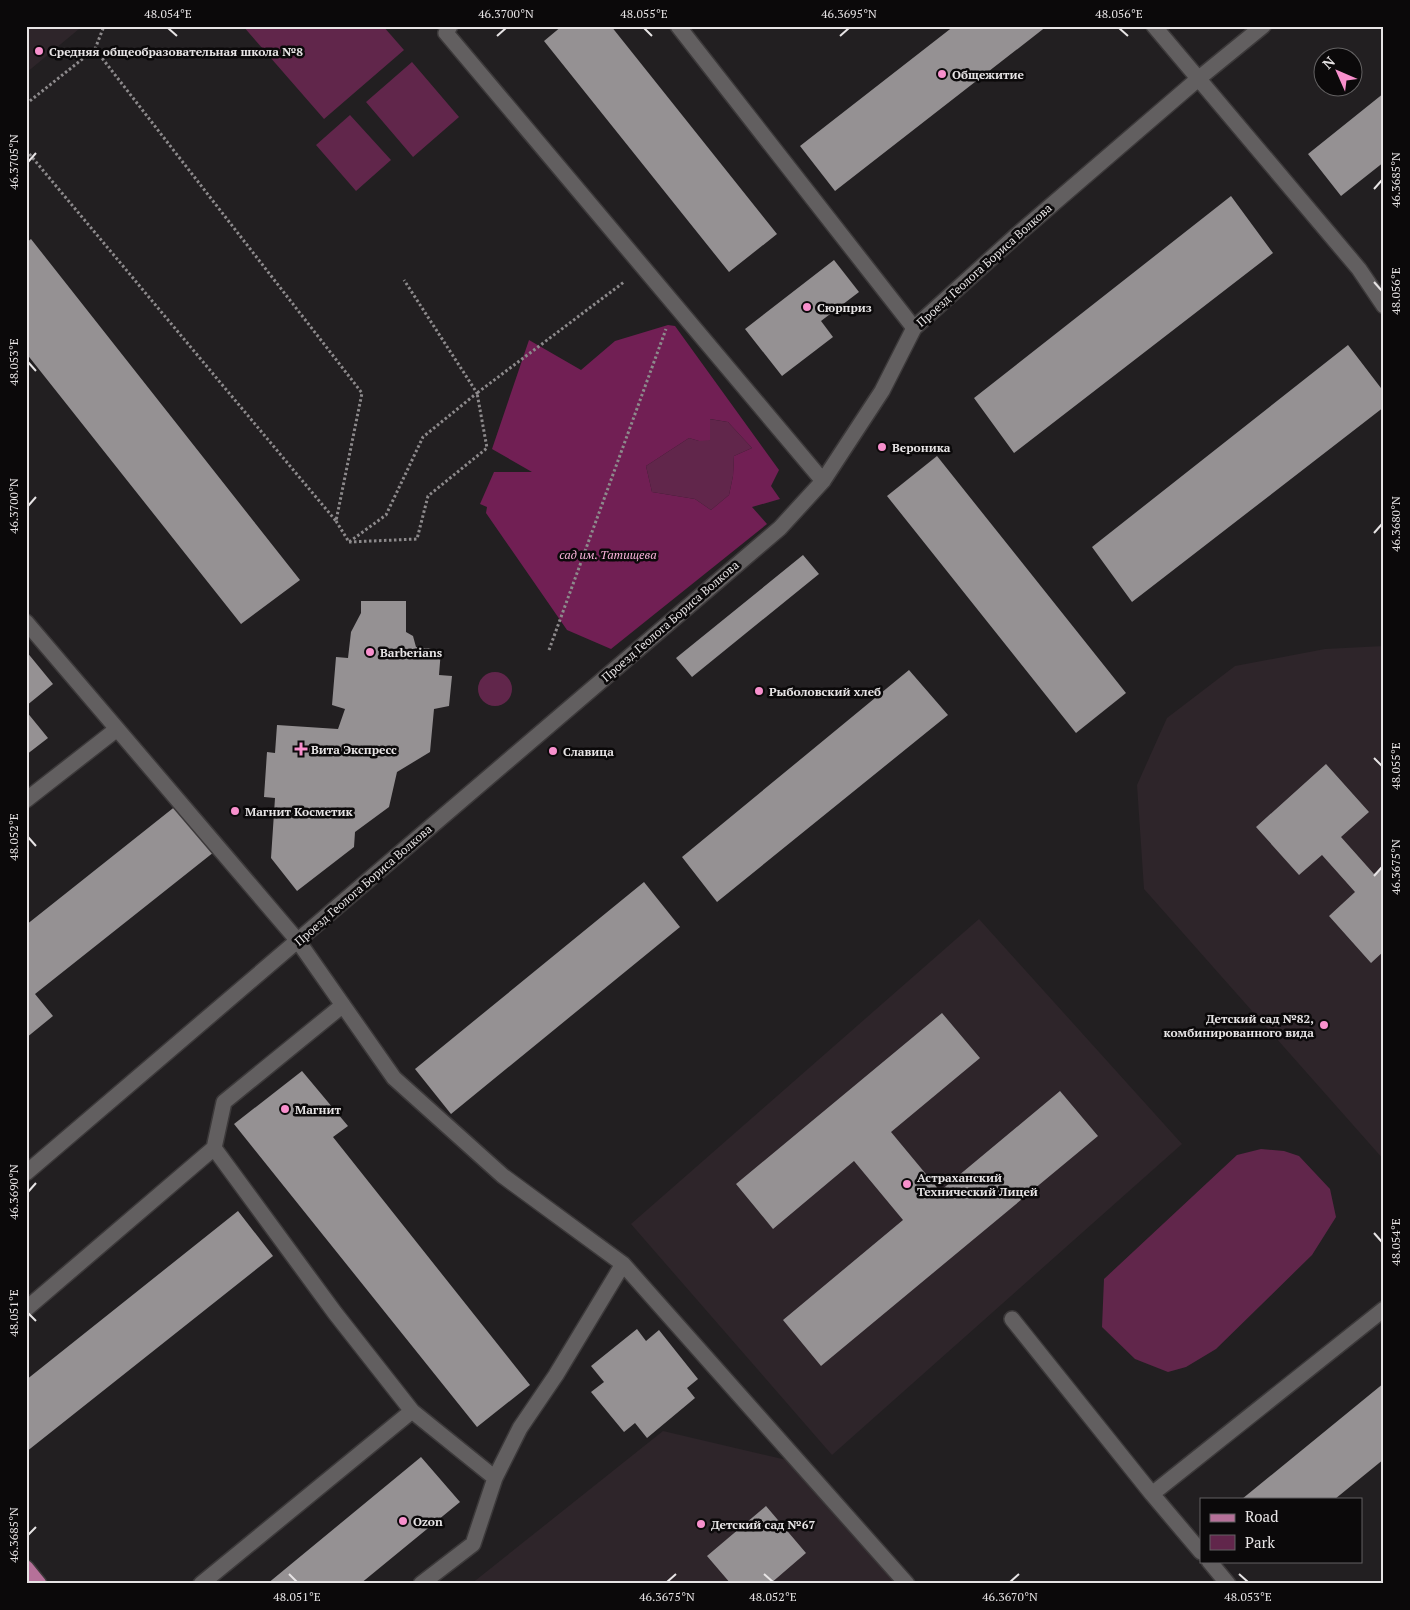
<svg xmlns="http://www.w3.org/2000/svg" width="1410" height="1610" font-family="'PT Serif',serif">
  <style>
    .built { fill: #2e252a }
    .green { fill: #61264b }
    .forest { fill: #711f54; fill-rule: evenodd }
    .building { fill: #959193 }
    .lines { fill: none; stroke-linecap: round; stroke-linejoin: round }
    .minor-casing { stroke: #3c393a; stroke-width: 18 }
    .major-casing { stroke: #3c393a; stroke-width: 18 }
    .path { stroke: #8d8a8c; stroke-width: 3; stroke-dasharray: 2.5 2.5; stroke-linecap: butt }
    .minor { stroke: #625f60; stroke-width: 15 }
    .major { stroke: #b57199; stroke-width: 15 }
    .ticks { fill: none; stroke: #e7e4e5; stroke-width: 2 }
    .poi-dot { fill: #f890cd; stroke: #0b090a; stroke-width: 2 }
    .labels { text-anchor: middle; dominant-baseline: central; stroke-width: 5; stroke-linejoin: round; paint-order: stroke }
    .poi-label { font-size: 12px; font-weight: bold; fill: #e7e4e5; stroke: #0b090a; text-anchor: start }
    .street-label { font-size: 12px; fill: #e7e4e5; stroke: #0b090a }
    .park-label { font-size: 12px; font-style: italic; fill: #fbb5dc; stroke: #0b090a }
    .neatline { fill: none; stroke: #e7e4e5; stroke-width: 2 }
    .ticks-label { font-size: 12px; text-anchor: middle; fill: #e7e4e5 }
  </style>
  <rect width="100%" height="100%" fill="#221f21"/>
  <path class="built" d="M26,26H80L79,29L26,73Z
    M1384,646V1160L1144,889L1137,785L1167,718L1235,666L1325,649Z
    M979,919L1182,1144L832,1455L631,1224Z
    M663,1431L804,1464L906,1584H471Z"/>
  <path class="green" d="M243,26H383L404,50L324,119Z
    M412,62L459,117L413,157L366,102Z
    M350,115L391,160L356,191L316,145Z
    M709,419L728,422L752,448L734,456L733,476L729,495L711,510L695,499L652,492L646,466L689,438L699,441Z
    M478 689a17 17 0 1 1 34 0a17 17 0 1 1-34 0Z
    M1261,1149L1284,1151L1299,1156L1330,1189L1336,1217L1312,1255L1216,1349L1186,1367L1168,1372L1135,1359L1102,1327L1104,1279L1237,1155Z"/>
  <path class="forest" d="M668,325L675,326L779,470L771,486L780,499L752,507L767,524L611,649L567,630L486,513L487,507L480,504L494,472H532L492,449L529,340L581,370L615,341ZM710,419L728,422L752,448L734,456L733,476L729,495L711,510L695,499L652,492L646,466L689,438L699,441L710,440Z"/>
  <path class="building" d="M562,26H611L777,234L729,272L544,41Z
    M954,26H1047L835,191L800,146Z
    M1384,93V162L1341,196L1308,154Z
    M1231,196L1273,253L1014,453L974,398Z
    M31,239L300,580L241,624L26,353V243Z
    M834,260L859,292L821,321L833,337L782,376L745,329Z
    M1348,345L1384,392V407L1132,602L1092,547Z
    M937,456L1126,693L1076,733L887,496Z
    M803,555L819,574L692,677L676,658Z
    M361,601H406V632L413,636L416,647L441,650L439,675L452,676L449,706L434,709L430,752L397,772L389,807L355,832L354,847L297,891L271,858L275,798L264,797L267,752L275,753L277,725L338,729L345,709L332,705L336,657L348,658L351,632L361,613Z
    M26,651L53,684L26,706Z
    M909,670L948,715L717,902L682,857Z
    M26,711L48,738L26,755Z
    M1326,764L1369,812L1341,837L1374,874L1384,866V951L1371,963L1329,916L1355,892L1322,855L1299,875L1256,827Z
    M177,805L214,852L35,994L53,1016L26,1038V925Z
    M644,882L680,927L451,1114L415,1069Z
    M942,1013L980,1058L891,1132L940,1191L1060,1091L1098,1136L821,1366L783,1320L903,1220L854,1161L773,1229L736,1184Z
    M302,1071L348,1126L333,1137L530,1385L477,1427L234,1124Z
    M238,1211L273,1256L26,1452V1380Z
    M637,1329L646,1341L659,1330L698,1379L687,1388L695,1398L647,1438L635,1423L624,1432L591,1392L604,1382L591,1366Z
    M1384,1383V1459L1335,1499H1242Z
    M421,1457L460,1502L360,1584H267Z
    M766,1506L806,1553L770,1584H731L707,1556Z"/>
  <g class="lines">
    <defs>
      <path id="minor" d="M450,26L446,33L823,481
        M678,26L914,328
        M1154,26L1359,269L1384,306
        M26,622L298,941L394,1078L503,1176L623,1264
        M26,800L117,729
        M343,1005L224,1102L214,1148L335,1313L412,1411L495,1478
        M26,1173L780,528L823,481L882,391L914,328L1018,234L1198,79L1263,26
        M26,1309L214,1148
        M1012,1319L1152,1494L1201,1552
        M1152,1494L1384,1309
        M1209,1561L1228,1584
        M201,1584L412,1411
        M421,1584L473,1544L495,1478L520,1428L556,1375L623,1264L907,1584"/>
      <path id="major" d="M26,1568L39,1584"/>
    </defs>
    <use href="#minor" class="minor-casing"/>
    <use href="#major" class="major-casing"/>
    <path class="path" d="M95,49L104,26
      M26,104L95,49L362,393L336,521L26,150
      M336,521L349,542L386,515L423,437L477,393L404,280
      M349,542L417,539L428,496L487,448L477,393L624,282
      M549,650L666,329"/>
    <use href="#minor" class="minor"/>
    <use href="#major" class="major"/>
  </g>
  <path class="ticks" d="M168,28L177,36M644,28L652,36M1119,28L1128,36M497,36L506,28M840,36L849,28M28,162L36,153M1374,189L1382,180M1374,282L1382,291M28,362L36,371M28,506L36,497M1374,533L1382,524M1374,758L1382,766M28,837L36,846M1374,876L1382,867M28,1192L36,1183M1374,1233L1382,1242M28,1313L36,1321M28,1535L36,1527M289,1574L297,1582M764,1574L773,1582M1239,1574L1248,1582M667,1582L676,1574M1010,1582L1019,1574"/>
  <g class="poi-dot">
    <circle cx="39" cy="51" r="5"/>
    <circle cx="942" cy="74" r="5"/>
    <circle cx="807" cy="307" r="5"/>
    <circle cx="882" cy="447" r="5"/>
    <circle cx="370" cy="652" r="5"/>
    <circle cx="759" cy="691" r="5"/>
    <path d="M298.5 741.5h5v5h5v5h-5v5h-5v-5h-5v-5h5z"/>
    <circle cx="553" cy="751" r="5"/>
    <circle cx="235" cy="811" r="5"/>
    <circle cx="1324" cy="1025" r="5"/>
    <circle cx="285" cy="1109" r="5"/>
    <circle cx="907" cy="1184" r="5"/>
    <circle cx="403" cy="1521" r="5"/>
    <circle cx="701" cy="1524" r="5"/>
  </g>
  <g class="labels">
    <g class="poi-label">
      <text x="49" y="51">Средняя общеобразовательная школа №8</text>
      <text x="952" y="74">Общежитие</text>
      <text x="817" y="307">Сюрприз</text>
      <text x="892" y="447">Вероника</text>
      <text x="380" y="652">Barberians</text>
      <text x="769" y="691">Рыболовский хлеб</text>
      <text x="311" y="749">Вита Экспресс</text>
      <text x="563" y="751">Славица</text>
      <text x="245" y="811">Магнит Косметик</text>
      <text x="1314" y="1018" text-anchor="end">Детский сад №82,<tspan x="1314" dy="14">комбинированного вида</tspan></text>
      <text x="295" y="1109">Магнит</text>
      <text x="917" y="1177">Астраханский<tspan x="917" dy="14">Технический Лицей</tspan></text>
      <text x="413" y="1521">Ozon</text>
      <text x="711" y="1524">Детский сад №67</text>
    </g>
    <g class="street-label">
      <text transform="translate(984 265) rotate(-42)">Проезд Геолога Бориса Волкова</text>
      <text transform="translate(670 621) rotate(-41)">Проезд Геолога Бориса Волкова</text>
      <text transform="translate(363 885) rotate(-41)">Проезд Геолога Бориса Волкова</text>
    </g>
    <g class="park-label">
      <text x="608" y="554">сад им. Татищева</text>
    </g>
  </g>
  <rect width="1410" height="1610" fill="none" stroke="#0b090a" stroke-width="55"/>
  <rect x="1200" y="1498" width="162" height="65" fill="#0b090a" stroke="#636162"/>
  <rect x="1210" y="1514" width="25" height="8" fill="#b57199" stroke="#636162"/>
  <text x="1245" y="1522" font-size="15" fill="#e7e4e5">Road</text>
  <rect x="1210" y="1535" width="25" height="15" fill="#61264b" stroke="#636162"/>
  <text x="1245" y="1548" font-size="15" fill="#e7e4e5">Park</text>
  <g transform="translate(1338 72) rotate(315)"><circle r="24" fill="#0b090a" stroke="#636162"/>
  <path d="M0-4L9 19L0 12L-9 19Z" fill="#f890cd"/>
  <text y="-8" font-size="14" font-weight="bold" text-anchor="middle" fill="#e7e4e5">N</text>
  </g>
  <rect x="28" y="28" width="1354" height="1554" class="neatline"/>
  <g class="ticks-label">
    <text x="168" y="18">48.054°E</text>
    <text x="506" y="18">46.3700°N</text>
    <text x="644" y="18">48.055°E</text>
    <text x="849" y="18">46.3695°N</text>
    <text x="1119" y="18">48.056°E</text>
    <text transform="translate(14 162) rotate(-90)" y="4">46.3705°N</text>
    <text transform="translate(1396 180) rotate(-90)" y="4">46.3685°N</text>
    <text transform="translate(1396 291) rotate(-90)" y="4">48.056°E</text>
    <text transform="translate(14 362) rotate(-90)" y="4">48.053°E</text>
    <text transform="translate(14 506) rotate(-90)" y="4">46.3700°N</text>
    <text transform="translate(1396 524) rotate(-90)" y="4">46.3680°N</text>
    <text transform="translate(1396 766) rotate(-90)" y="4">48.055°E</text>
    <text transform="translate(14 837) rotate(-90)" y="4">48.052°E</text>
    <text transform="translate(1396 867) rotate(-90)" y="4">46.3675°N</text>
    <text transform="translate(14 1192) rotate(-90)" y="4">46.3690°N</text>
    <text transform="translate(1396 1242) rotate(-90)" y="4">48.054°E</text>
    <text transform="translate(14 1313) rotate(-90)" y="4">48.051°E</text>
    <text transform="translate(14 1535) rotate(-90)" y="4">46.3685°N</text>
    <text x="297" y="1601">48.051°E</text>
    <text x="667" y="1601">46.3675°N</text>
    <text x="773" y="1601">48.052°E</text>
    <text x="1010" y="1601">46.3670°N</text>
    <text x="1248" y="1601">48.053°E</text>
  </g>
</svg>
